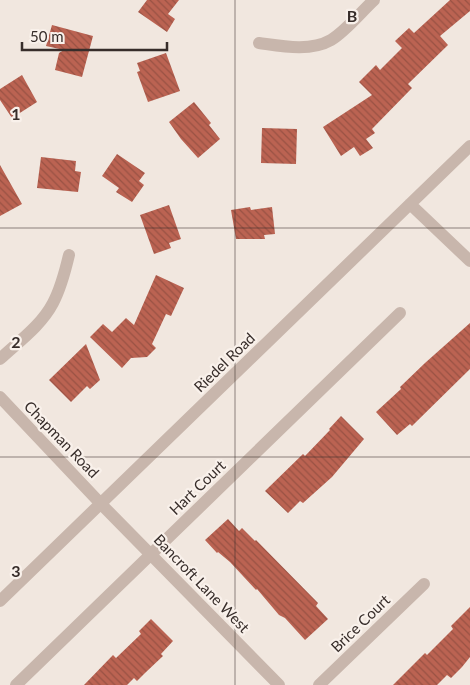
<svg xmlns="http://www.w3.org/2000/svg" width="470" height="685" font-family="Lato,sans-serif">
  <style>
    .building { fill: url(#building-back-hatch) }
    .lines { fill: none; stroke-linecap: round; stroke-linejoin: round }
    .minor { stroke: #c8b6ac; stroke-width: 12 }
    .grid { fill: none; stroke: #372d2a; stroke-width: 1; stroke-opacity: 0.55 }
    .labels { text-anchor: middle; dominant-baseline: central; stroke-width: 4.5; stroke-linejoin: round; paint-order: stroke }
    .street-label { font-size: 15px; fill: #372d2a; stroke: #f9f1eb }
    .grid-label { font-size: 16px; text-anchor: middle; font-weight: bold; fill: #372d2a; stroke: #f9f1eb; stroke-width: 4.5; stroke-linejoin: round; paint-order: stroke }
  </style>
  <defs>
    <pattern id="building-back-hatch" width="6" height="6" patternUnits="userSpaceOnUse" patternTransform="scale(1.25)"><rect width="6" height="6" fill="#bb6352"/><path d="M-1 5l2 2M0 0l6 6M5-1l2 2" fill="none" stroke="#995244"/></pattern>
  </defs>
  <rect width="100%" height="100%" fill="#f1e7df"/>
  <path class="building" d="M147,0H179L168,14L175,19L167,32L138,12Z
    M450,0H470V11L440,36L448,45L408,84L412,88L372,129L375,133L366,139L373,148L360,156L354,147L341,156L323,127L372,95L359,82L376,65L380,70L402,48L395,41L409,28L414,33Z
    M52,25L93,36L82,77L55,70L59,53L64,50L46,46Z
    M166,53L180,91L148,102L137,72L140,71L137,63Z
    M22,75L37,102L12,118L0,100V89Z
    M194,102L211,123L209,125L220,139L198,158L181,139L169,122Z
    M262,128L297,129L296,164L261,163Z
    M117,154L145,173L139,181L144,185L132,202L116,192L119,188L102,176Z
    M41,157L76,161L75,171L81,172L78,192L37,188Z
    M0,165L22,204L0,216Z
    M169,205L181,239L169,243L171,248L154,254L140,215Z
    M250,207L251,210L272,207L275,234L264,235L265,239H236L231,210Z
    M156,275L184,288L171,316L166,314L152,344L156,348L147,357L131,358L122,368L90,337L103,324L112,332L126,318L134,325Z
    M470,323V369L412,426L410,424L397,435L376,412L401,389L400,387L425,363Z
    M86,344L100,380L90,389L87,386L71,402L49,380Z
    M341,416L364,439L332,477L303,503L300,501L288,513L265,491L303,454L305,456L330,430L329,429Z
    M228,519L239,531L242,528L255,541L256,540L318,603L316,606L328,619L305,640L285,618L279,615L257,589L256,590L230,562L218,552L217,553L205,540Z
    M470,607V657L462,667L451,678L447,675L437,685H393L425,653L427,655L453,629L451,626Z
    M151,619L173,641L161,654L163,656L145,673L137,681L134,678L127,685H84L113,655L116,658L141,634L139,631Z"/>
  <g class="lines">
    <path class="minor" d="M259,43C281,46 310,52 331,40C346,31 361,12 374,0
      M410,204L470,261
      M0,359C18,342 41,326 53,303C61,288 65,272 69,255
      M0,397L101,504L279,685
      M0,601L470,146
      M16,685L400,313
      M319,685L424,584"/>
  </g>
  <path class="grid" d="M235,0V685M0,228H470M0,457H470"/>
  <g class="labels">
    <g class="street-label">
      <text transform="translate(224 362) rotate(-44)">Riedel Road</text>
      <text transform="translate(62 439) rotate(46)">Chapman Road</text>
      <text transform="translate(197 487) rotate(-44)">Hart Court</text>
      <text transform="translate(202 583) rotate(46)">Bancroft Lane West</text>
      <text transform="translate(360 623) rotate(-44)">Brice Court</text>
    </g>
  </g>
  <g class="grid-label">
    <text x="352" y="22">B</text>
    <text x="16" y="120">1</text>
    <text x="16" y="348">2</text>
    <text x="16" y="577">3</text>
  </g>
  <path d="M22 42v8h145v-8" fill="none" stroke="#372d2a" stroke-width="2.5"/>
  <text x="30" y="42" font-size="15" fill="#372d2a" stroke="#f9f1eb" stroke-width="4" paint-order="stroke">50 m</text>
</svg>
